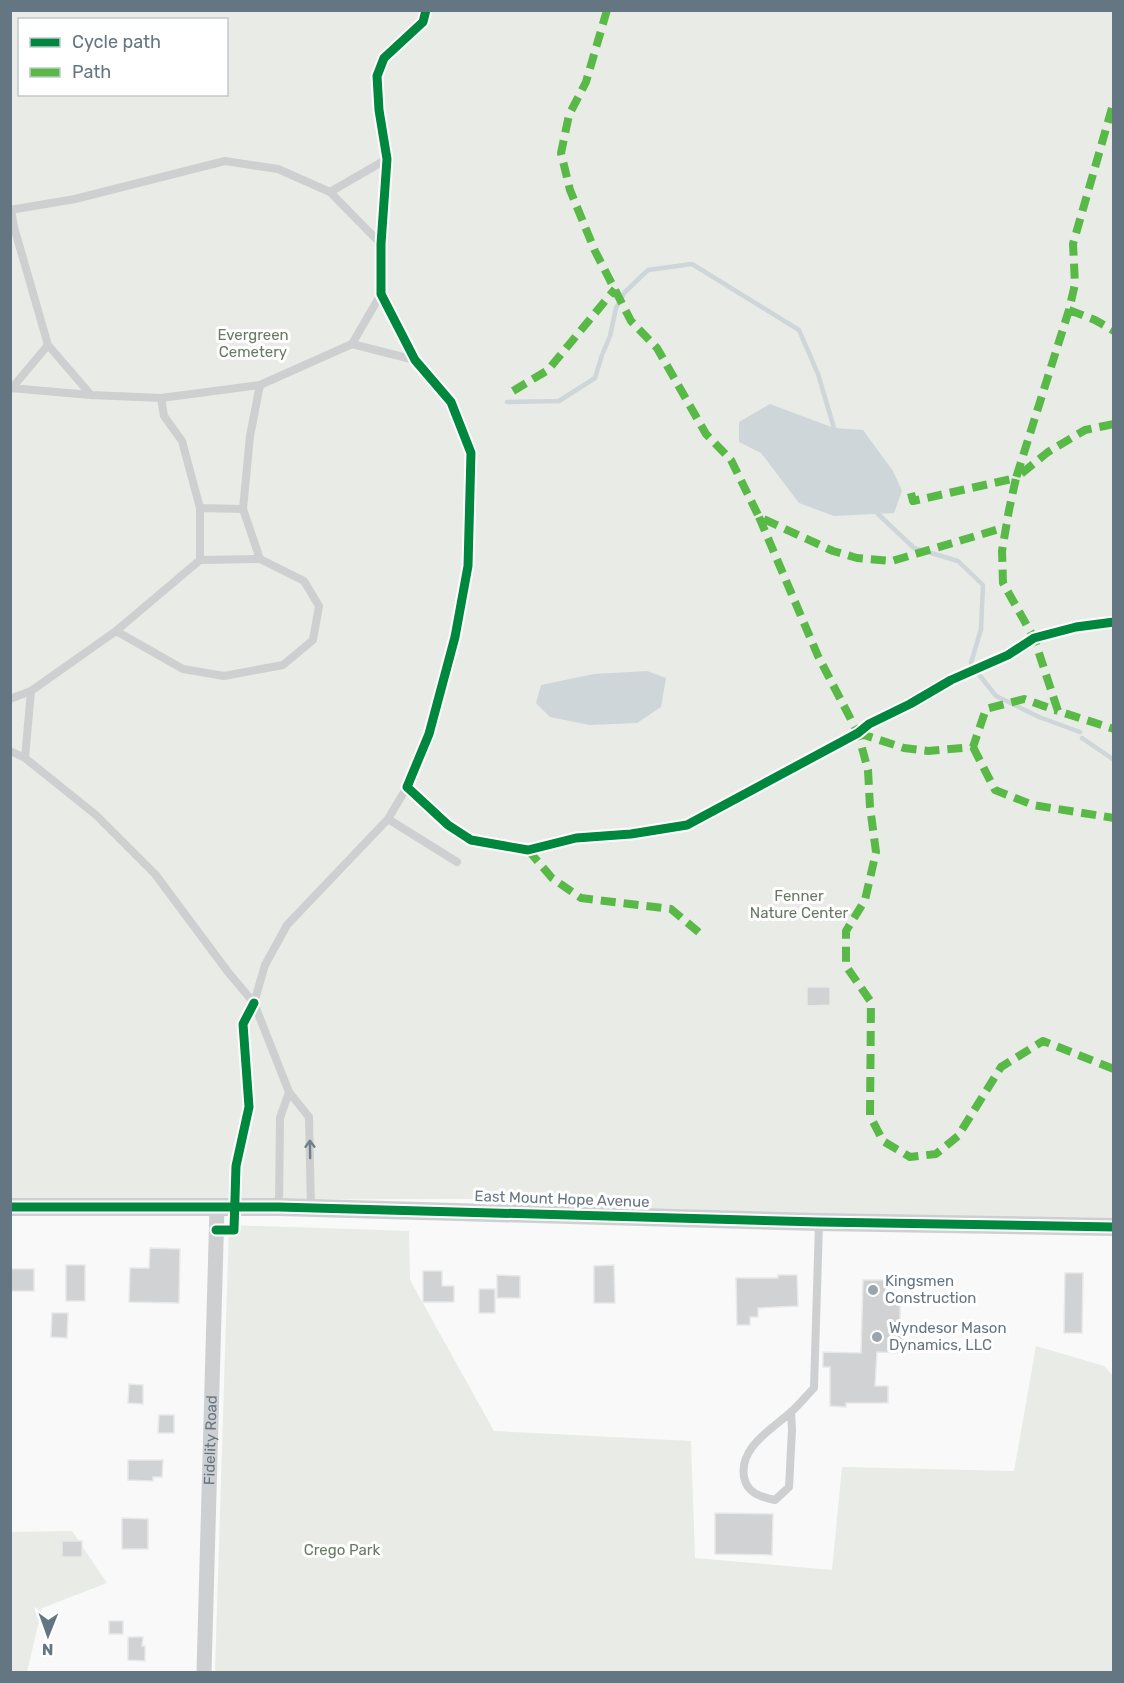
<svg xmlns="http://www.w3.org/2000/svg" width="1124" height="1683" font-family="Rubik,sans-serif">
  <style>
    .green { fill: #e8ebe6; fill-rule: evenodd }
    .water { fill: #ced6d9 }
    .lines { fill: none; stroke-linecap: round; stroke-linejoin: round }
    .stream { stroke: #ced6d9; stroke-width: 4.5 }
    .building { fill: #d0d2d3; stroke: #e8e8e8; stroke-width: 1.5 }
    .service { stroke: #cecfd0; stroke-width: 8 }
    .minor { stroke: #cecfd0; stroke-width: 15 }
    .tertiary { stroke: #cecfd0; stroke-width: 18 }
    .quiet { stroke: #58b947; stroke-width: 8; stroke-dasharray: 15 8; stroke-linecap: butt }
    .cycleway-casing { stroke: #fff; stroke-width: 13 }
    .cycleway { stroke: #00873e; stroke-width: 9 }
    .oneway { stroke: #707f8b }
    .poi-dot { fill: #99a4ac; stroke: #fff; stroke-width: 2 }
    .labels { text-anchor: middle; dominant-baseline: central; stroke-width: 6; stroke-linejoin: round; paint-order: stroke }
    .park-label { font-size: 15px; fill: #687a64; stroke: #fff }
    .street-label { font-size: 15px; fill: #657683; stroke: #fff }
    .poi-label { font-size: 15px; fill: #657683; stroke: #fff; text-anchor: start }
  </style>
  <rect width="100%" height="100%" fill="#f9f9f9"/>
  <path class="green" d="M10,11H1113V1226L819,1222L479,1199L11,1200ZM20,20H226V94H20Z
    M229,1225L409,1231L410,1280L494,1431L691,1441L695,1558L832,1570L842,1467L1014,1471L1036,1346L1104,1366L1114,1377L1113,1672H215Z
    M72,1531L107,1583L42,1608L27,1672H11L10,1532Z"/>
  <path class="water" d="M770,404L834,428L863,430L893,471L902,491L894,513L834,516L799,503L761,453L739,442V422Z
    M647,671L666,678L661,707L637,723L590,725L550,717L536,703L541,685L594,674Z"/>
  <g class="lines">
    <path class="stream" d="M507,402L559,401L595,378L602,355L610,336L616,308L625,292L648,270L692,264L799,330L818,374L834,428
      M878,514L914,548L958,561L983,585L981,629L971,663L973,668
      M977,672L996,696L1039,717L1080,732
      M1082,738L1114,760"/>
  </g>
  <path class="building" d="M807,987H830V1005L807,1006Z
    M150,1248L180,1249L179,1303L129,1302L130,1268H149Z
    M66,1265H85V1301H66Z
    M614,1265L615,1303H594V1266Z
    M10,1269H34V1291H10Z
    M423,1271H442V1286H454V1302H423Z
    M1065,1273H1083L1082,1333H1064Z
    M497,1275L520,1276V1298H497Z
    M778,1275H797L798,1306L758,1308V1317H750V1325H737L736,1278H778Z
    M863,1280H886V1301L900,1302V1331H904V1353L877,1352L875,1386H888V1403H846V1407L830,1406V1367H823V1352L861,1353Z
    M479,1289H495V1313H479Z
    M52,1313H68L67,1338L51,1337Z
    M129,1384L143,1385V1404L128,1403Z
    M159,1415H174V1433H158Z
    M128,1460H163L162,1477H153V1481L128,1480Z
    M715,1513L773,1514L772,1555L715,1554Z
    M122,1518L148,1519V1549H122Z
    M62,1541H82V1557H62Z
    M109,1621H123V1634H109Z
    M128,1637H143L142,1646H145V1661L128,1660Z"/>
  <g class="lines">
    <path class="service" d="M330,192L387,159
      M10,210L75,199L225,161L278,169L330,192L381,244
      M11,210L14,227L48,345L91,395
      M352,344L381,294
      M10,388L91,395L161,398L260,385L352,344L415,360
      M12,388L48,345
      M161,398L164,416L182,441L200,508V560
      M200,508L243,509
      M260,559L243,509L250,436L260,385
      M10,699L31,691L116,631L200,560L260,559L304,581L319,606L313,640L283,665L224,676L183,669L116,631
      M10,751L25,758L96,815L155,874L228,972L254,1003
      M25,758L31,691
      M388,819L457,862
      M279,1206L280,1118L289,1092
      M311,1208L309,1117L289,1092L254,1003L265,965L287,925L388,819L407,787L429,734L455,637L468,566L471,453L451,402L415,360L381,294V244L387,159
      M791,1412L792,1430L789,1487L775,1500C760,1497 747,1493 744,1477C739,1447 772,1429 791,1412C799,1405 806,1396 814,1388L819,1223"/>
    <path class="minor" id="s1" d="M204,1672L217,1207"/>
    <path class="tertiary" d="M10,1207H279L819,1222L1114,1227"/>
    <path class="quiet" d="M607,10L586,82L569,115L561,153L570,190L595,251L631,321L657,348L706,434L731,460L759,517L833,551L857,558L892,561L1006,527
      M1069,310L1095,320L1114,331
      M513,391L548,370L615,289
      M1114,424L1085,430L1048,452L1016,478L1009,510L1002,551L1003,583L1034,638L1058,711L1114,729
      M911,493L913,501L1016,478L1069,310L1075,284L1073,244L1114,101
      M759,517L818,656L858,733L868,770L870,807L876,852L865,900L846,931V966L871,1002L870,1116L883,1141L910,1157L936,1154L958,1136L1001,1067L1043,1041L1114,1069
      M858,733L904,748L928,751L973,747L986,709L1024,699L1058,711
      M973,747L995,790L1033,805L1114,818
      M528,850L552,878L581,898L671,909L702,935"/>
    <defs>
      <path id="cycleway" d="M426,10L423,22L384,58L377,76L379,110L387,159L381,244V294L415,360L451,402L471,453L468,566L455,637L429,734L407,787L448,825L471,840L528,850L576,838L631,834L687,825L858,733L869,724L910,704L951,680L1008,655L1034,638L1076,627L1114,622
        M10,1207H279L819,1222L1114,1227
        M216,1230H234L236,1166L249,1107L243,1024L254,1003"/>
    </defs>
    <use href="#cycleway" class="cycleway-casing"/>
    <use href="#cycleway" class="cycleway"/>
  </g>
  <defs><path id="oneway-shaft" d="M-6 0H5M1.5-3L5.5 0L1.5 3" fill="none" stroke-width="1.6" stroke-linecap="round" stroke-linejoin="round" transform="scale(1.5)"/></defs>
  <use class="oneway" href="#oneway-shaft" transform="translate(310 1149) rotate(-91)"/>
  <g class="poi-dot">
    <circle cx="873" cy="1290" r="6"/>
    <circle cx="877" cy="1337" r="6"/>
  </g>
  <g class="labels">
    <g class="park-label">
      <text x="253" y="335">Evergreen<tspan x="253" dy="17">Cemetery</tspan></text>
      <text x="799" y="896">Fenner<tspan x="799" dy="17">Nature Center</tspan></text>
      <text x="342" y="1550">Crego Park</text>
    </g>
    <g class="street-label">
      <text transform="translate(562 1199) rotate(2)">East Mount Hope Avenue</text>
      <text stroke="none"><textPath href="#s1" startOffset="232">Fidelity Road</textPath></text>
    </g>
    <g class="poi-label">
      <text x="885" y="1281">Kingsmen<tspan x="885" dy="17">Construction</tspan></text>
      <text x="889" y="1328">Wyndesor Mason<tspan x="889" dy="17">Dynamics, LLC</tspan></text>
    </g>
  </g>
  <rect width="1124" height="1683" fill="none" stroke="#657683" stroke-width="24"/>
  <rect x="18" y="18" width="210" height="78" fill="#ffffff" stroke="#c1c8cd" stroke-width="1.5"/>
  <rect x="30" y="38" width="30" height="9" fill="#00873e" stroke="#c1c8cd" stroke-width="1.5"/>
  <text x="72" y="48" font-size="18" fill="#657683">Cycle path</text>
  <rect x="30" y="68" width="30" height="9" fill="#58b947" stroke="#c1c8cd" stroke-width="1.5"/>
  <text x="72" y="78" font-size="18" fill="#657683">Path</text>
  <g transform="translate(48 1635) rotate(181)" stroke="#ffffff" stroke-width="4.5" paint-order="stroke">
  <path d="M0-4.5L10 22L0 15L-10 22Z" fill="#657683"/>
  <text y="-9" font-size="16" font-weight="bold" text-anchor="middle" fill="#657683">N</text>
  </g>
</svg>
